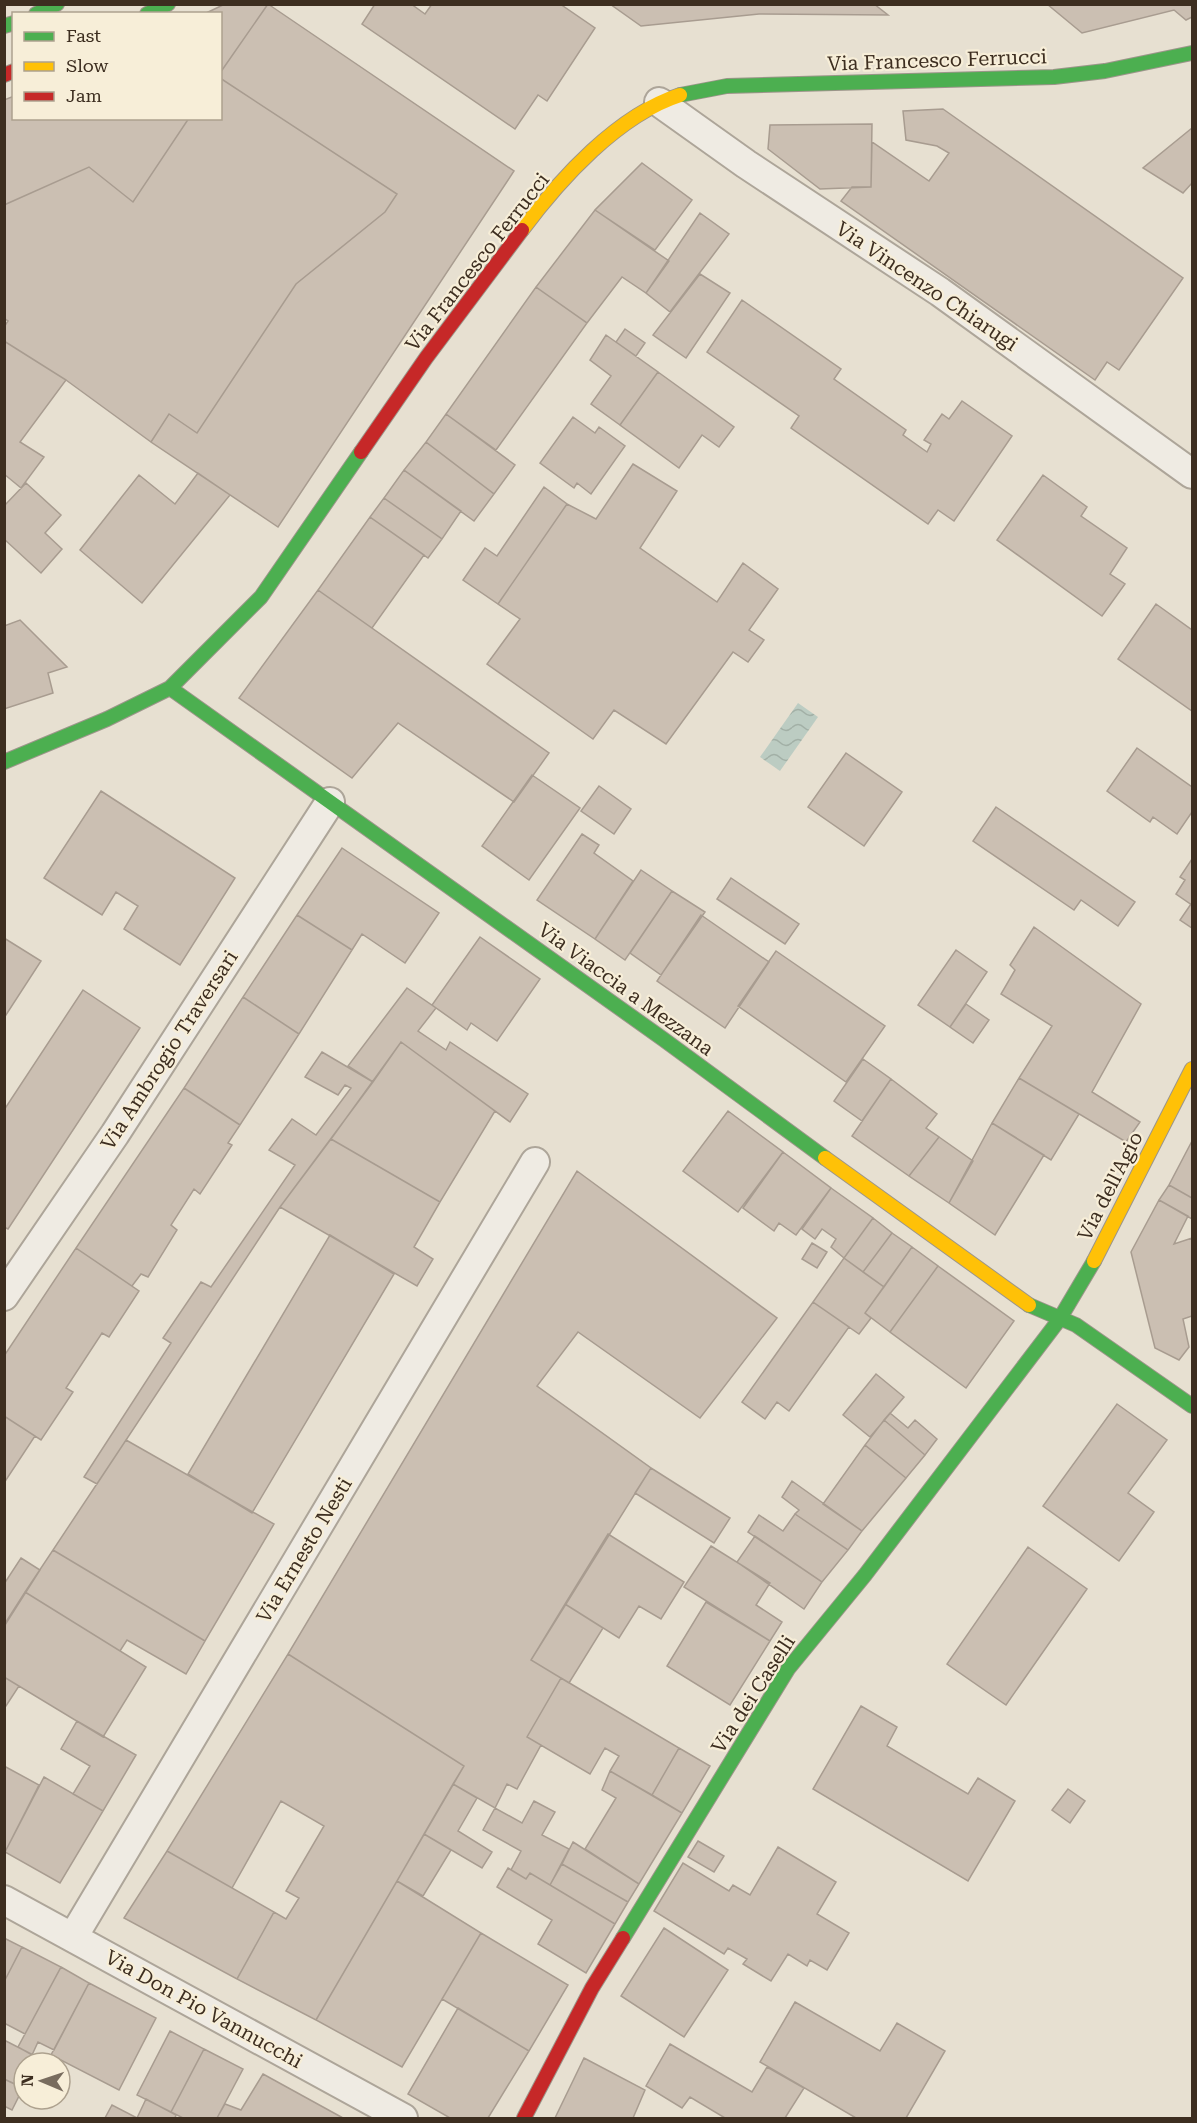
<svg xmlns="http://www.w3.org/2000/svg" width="1197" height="2123" font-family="'Roboto Serif',serif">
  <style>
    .water { fill: url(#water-waves) }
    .building { fill: #cbbfb2; stroke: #a89c90; stroke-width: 1.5 }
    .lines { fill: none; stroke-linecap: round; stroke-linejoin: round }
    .street-casing { stroke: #ada599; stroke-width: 32 }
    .fast-casing { stroke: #9c958a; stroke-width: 16 }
    .slow-casing { stroke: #9c958a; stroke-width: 16 }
    .jam-casing { stroke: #9c958a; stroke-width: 16 }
    .street { stroke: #efebe3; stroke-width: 28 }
    .fast { stroke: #4caf50; stroke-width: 14 }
    .slow { stroke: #ffc107; stroke-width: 14 }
    .jam { stroke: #c62828; stroke-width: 14 }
    .labels { text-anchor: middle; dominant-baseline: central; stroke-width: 4.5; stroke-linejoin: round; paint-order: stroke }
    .street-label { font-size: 20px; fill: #3d2e20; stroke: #f7eed8 }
  </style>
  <defs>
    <pattern id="water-waves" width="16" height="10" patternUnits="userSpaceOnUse" patternTransform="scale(1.5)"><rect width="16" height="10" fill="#bcccc2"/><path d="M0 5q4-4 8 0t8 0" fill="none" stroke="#a2b0a6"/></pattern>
  </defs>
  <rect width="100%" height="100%" fill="#e7e0d1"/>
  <path class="water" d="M798,703L818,717L780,771L760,757Z"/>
  <path class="building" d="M225,4H268L220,73V14H204Z
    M268,4L514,171L278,527L151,442L169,414L197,433L296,284L385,212L397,194L220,78V73Z
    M375,4H411L425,14L432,4H560L595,28L547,101L538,95L515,129L362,24Z
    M610,4H874L888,15L759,14L641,26Z
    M1047,4H1192V17L1186,20L1174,10L1082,33Z
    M220,78L397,194L385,212L296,284L197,433L169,414L151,442L66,380L4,341V327L8,321L4,318V205L89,167L133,202L189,118H220Z
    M14,96V118H189L133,202L89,167L4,205V100Z
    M943,109L1183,278L1119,370L1107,362L1095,380L841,201L852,187H871L872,142L929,181L949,153L937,146L906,140L903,111Z
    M872,124L871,187L820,189L768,149L770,125Z
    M1192,128V183L1183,193L1143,168Z
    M642,163L692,200L655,250L595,210Z
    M595,210L669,261L646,293L622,277L587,323L536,287Z
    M700,213L729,234L670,312L646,293Z
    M700,274L730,293L686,358L653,335Z
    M536,287L587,323L496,450L446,414Z
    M742,300L841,369L834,379L906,430L903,435L927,452L931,444L924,440L942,414L949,419L962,401L1012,436L954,521L938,510L928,524L791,428L799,416L707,352Z
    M625,329L645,343L636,356L616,342Z
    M606,335L658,372L620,425L591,404L611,376L590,360Z
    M4,341L66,380L20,442L44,457L21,488L4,474Z
    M658,372L734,427L719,447L702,435L679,468L620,425Z
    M446,414L515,465L494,494L426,442Z
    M573,417L595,433L599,427L625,446L591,494L577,483L574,488L540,463Z
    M426,442L494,494L474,521L404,470Z
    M633,464L677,491L640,548L717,602L743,563L778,589L749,630L764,640L748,662L733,652L666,744L614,710L593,739L487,664L520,619L498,604L567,504L596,519Z
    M404,470L461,511L442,539L384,498Z
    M198,473L230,495L142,603L80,550L139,475L175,504Z
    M1043,475L1087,507L1081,516L1127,548L1110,574L1125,584L1102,616L997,540Z
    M26,483L61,515L45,533L62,549L41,573L4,539V506Z
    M544,487L567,504L498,604L463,580L485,548L497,556Z
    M384,498L442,539L428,558L370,517Z
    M370,517L424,555L372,628L318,590Z
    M318,590L549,753L514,802L398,723L352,778L239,698Z
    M1156,604L1192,630V711L1118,659Z
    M20,620L67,667L48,673L53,693L4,709V626Z
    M1137,748L1192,787V812L1177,834L1153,817L1150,822L1107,791Z
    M846,753L902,792L864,846L808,807Z
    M532,775L580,808L529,880L482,846Z
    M599,786L631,809L614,834L581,811Z
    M101,791L235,878L180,965L124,929L138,906L116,892L102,915L44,878Z
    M996,807L1135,902L1118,926L1081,900L1074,910L973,841Z
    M582,834L599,845L594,853L633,881L595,939L537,900Z
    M342,848L439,913L405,963L362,934L352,950L297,915Z
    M1192,859V905L1176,894L1185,880L1180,877Z
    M641,870L672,891L625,960L595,939Z
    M731,878L799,924L785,944L717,899Z
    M672,891L705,912L661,975L630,953Z
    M1191,904L1192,905V928L1180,920Z
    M297,915L352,950L299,1034L243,997Z
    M701,915L769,962L725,1028L657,981Z
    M1034,927L1141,1004L1092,1092L1140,1122L1126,1142L1019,1078L1052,1026L1001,994L1015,970L1010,965Z
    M480,937L540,979L497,1041L471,1023L467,1030L432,1005Z
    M4,938L41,961L4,1018Z
    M956,950L987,972L950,1027L918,1005Z
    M776,951L885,1026L846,1082L738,1006Z
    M407,988L436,1008L418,1031L446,1050L450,1042L528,1094L510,1122L401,1042L373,1082L348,1066Z
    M83,990L140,1028L8,1229L4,1227V1110Z
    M243,997L299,1034L240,1125L184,1088Z
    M966,1004L989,1020L973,1043L950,1027Z
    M401,1042L495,1111L440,1202L331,1139Z
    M322,1052L373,1082L280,1207L97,1484L84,1477L171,1343L163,1338L201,1282L211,1287L295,1165L269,1150L292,1119L316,1135L351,1088L345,1085L338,1095L305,1077Z
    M863,1059L891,1079L862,1121L834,1101Z
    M1019,1078L1079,1114L1051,1160L992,1123Z
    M891,1079L937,1114L926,1128L939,1137L909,1176L852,1136Z
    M184,1088L240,1125L228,1143L232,1145L200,1194L194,1189L171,1225L177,1230L148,1277L141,1274L132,1286L76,1248Z
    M728,1111L783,1152L738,1212L683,1171Z
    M992,1123L1044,1155L995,1235L949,1203Z
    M939,1137L973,1161L949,1203L909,1176Z
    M331,1139L440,1202L414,1247L433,1259L417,1286L280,1207Z
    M1192,1141V1198L1169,1185Z
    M783,1152L831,1188L796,1235L779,1223L774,1231L743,1208Z
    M577,1171L777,1318L700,1418L578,1332L537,1386L651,1468L531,1660L561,1678L527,1737L541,1745L517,1789L507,1784L495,1808L453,1784L464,1766L288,1654Z
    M1169,1185L1192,1198V1219L1159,1200Z
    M831,1188L873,1218L844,1258L831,1247L836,1239L822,1229L815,1239L802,1229Z
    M1159,1200L1188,1216L1174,1244L1192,1238V1316L1183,1319L1189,1347L1179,1360L1155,1348L1131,1252Z
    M873,1218L892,1233L863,1272L844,1258Z
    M892,1233L912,1247L884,1287L863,1272Z
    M330,1235L394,1274L252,1513L188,1474Z
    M812,1243L827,1252L817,1268L802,1259Z
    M912,1247L938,1266L890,1332L865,1313Z
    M76,1248L139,1291L109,1337L102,1333L66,1388L73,1392L41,1440L4,1416V1356Z
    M844,1258L884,1287L865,1313L871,1318L859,1334L813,1302Z
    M938,1266L1014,1321L966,1388L890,1332Z
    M813,1302L849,1327L789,1411L777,1402L765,1419L742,1402Z
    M876,1374L904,1397L870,1437L843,1415Z
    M1117,1404L1167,1440L1128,1493L1154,1512L1119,1561L1043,1506Z
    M890,1413L908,1428L915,1420L937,1439L925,1455L884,1420Z
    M4,1416L35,1436L4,1483Z
    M884,1420L925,1455L906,1478L865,1445Z
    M126,1440L274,1524L205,1641L53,1550Z
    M865,1445L906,1478L862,1531L823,1504Z
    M651,1468L730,1518L714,1543L635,1493Z
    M792,1481L862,1531L848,1550L795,1514L799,1510L782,1497Z
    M795,1514L848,1550L822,1582L748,1532L759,1515L783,1531Z
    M608,1534L684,1582L661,1619L639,1606L619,1638L565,1604Z
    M755,1536L822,1582L804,1609L737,1562Z
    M711,1546L770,1583L756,1605L782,1622L770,1641L684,1587Z
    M1028,1547L1087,1589L1006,1705L947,1664Z
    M53,1550L205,1641L186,1674L127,1640L120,1651L25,1592Z
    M21,1558L40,1570L5,1625L4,1584Z
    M25,1592L146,1667L103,1737L4,1677V1625Z
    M706,1602L770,1641L730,1705L667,1666Z
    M565,1604L603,1628L569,1683L531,1660Z
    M288,1654L464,1766L316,2020L237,1979L274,1912L286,1919L299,1898L286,1891L324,1826L281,1801L232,1888L167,1851Z
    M4,1677L19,1686L4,1709Z
    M561,1678L679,1748L652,1795L610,1771L619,1756L605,1748L590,1774L527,1737Z
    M861,1706L897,1727L887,1746L968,1794L978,1778L1015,1801L968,1881L813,1789Z
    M77,1721L136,1755L103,1811L73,1794L90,1766L61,1749Z
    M679,1748L710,1766L682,1813L652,1795Z
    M4,1766L39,1785L5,1852H4Z
    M610,1771L682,1813L639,1884L585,1849L616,1798L602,1790Z
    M44,1777L103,1811L60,1883L5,1852Z
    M453,1784L477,1798L458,1831L492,1852L482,1868L424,1834Z
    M1068,1789L1085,1801L1070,1823L1052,1810Z
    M534,1801L555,1812L542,1835L569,1849L550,1885L530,1873L526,1879L511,1870L521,1851L483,1830L495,1808L522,1823Z
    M424,1834L451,1850L423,1896L397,1881Z
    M698,1841L724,1856L714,1872L688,1857Z
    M573,1842L639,1884L628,1902L562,1864Z
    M778,1847L836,1882L817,1914L849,1933L827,1970L810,1960L807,1966L788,1954L771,1981L743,1964L747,1959L728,1948L724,1954L654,1911L683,1863L729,1891L733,1885L750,1895Z
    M167,1851L274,1912L237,1979L124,1918Z
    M562,1864L628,1902L615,1924L550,1885Z
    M508,1868L526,1879L530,1873L615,1924L586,1973L538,1944L552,1920L497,1887Z
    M397,1881L481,1933L402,2067L316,2020Z
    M664,1928L728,1970L684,2037L621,1996Z
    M481,1933L568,1985L529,2051L442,1999Z
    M4,1938L22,1947L4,1982Z
    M22,1947L61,1967L25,2034L4,2023V1982Z
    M61,1967L89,1983L54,2050L38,2042L32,2055L18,2047Z
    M89,1983L156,2018L119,2090L51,2055Z
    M795,2002L880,2051L897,2023L945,2051L906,2118H856L760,2062Z
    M458,2008L529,2051L488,2118H450L408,2094Z
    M170,2031L204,2049L171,2112L137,2095Z
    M4,2040L43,2060L41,2063H24V2073L21,2071L15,2084L4,2079Z
    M670,2044L752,2092L767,2067L804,2088L785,2118H725L690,2097L682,2108L646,2086Z
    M204,2049L243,2069L217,2118H183L171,2112Z
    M584,2058L645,2090L633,2118H555Z
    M263,2074L343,2118H217L225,2104L241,2110Z
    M4,2079L23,2088L12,2110L4,2106Z
    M146,2099L176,2115L175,2118H105L112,2105L137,2118Z"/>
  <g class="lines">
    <defs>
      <path id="street" d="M659,102L746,164L940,292L1192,474
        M4,1296L115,1134L330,802
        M4,1900L403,2118
        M73,1937L535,1162"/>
      <path id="fast" d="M36,14L57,4
        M147,14L168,4
        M4,26L14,23
        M680,95L727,86L1054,77L1105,71L1192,53
        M170,688L663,1039L825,1158
        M4,762L107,719L170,688L261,597L361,452
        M1029,1305L1076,1325L1192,1406
        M623,1938L788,1669L865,1575L1059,1320L1094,1261"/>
      <path id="slow" d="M522,230C560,179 618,115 680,95
        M825,1158L1029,1305
        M1094,1261L1192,1069"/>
      <path id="jam" d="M4,75L14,71
        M361,452L426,358L522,230
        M524,2118L592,1988L623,1938"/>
    </defs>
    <use href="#street" class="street-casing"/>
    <use href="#fast" class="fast-casing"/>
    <use href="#slow" class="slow-casing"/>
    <use href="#jam" class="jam-casing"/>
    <use href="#street" class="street"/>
    <use href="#fast" class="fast"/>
    <use href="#slow" class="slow"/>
    <use href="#jam" class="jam"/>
  </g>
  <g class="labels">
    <g class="street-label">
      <text transform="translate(937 60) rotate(-2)">Via Francesco Ferrucci</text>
      <text transform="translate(477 262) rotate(-52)">Via Francesco Ferrucci</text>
      <text transform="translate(927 286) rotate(34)">Via Vincenzo Chiarugi</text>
      <text transform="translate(626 989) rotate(36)">Via Viaccia a Mezzana</text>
      <text transform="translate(169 1050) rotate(-57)">Via Ambrogio Traversari</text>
      <text transform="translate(1110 1186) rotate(-63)">Via dell'Agio</text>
      <text transform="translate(304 1550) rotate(-59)">Via Ernesto Nesti</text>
      <text transform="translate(753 1694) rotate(-57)">Via dei Caselli</text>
      <text transform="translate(204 2009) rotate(29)">Via Don Pio Vannucchi</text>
    </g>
  </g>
  <rect width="1197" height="2123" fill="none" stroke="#3d2e20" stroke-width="12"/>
  <rect x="12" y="12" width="210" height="108" fill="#f7eed8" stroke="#ada18e" stroke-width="1.5"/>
  <rect x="24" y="32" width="30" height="9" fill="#4caf50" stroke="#ada18e" stroke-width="1.5"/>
  <text x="66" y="42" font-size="18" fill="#3d2e20">Fast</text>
  <rect x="24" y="62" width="30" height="9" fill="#ffc107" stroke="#ada18e" stroke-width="1.5"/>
  <text x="66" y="72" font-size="18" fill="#3d2e20">Slow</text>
  <rect x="24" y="92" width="30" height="9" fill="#c62828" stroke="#ada18e" stroke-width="1.5"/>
  <text x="66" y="102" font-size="18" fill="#3d2e20">Jam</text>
  <g transform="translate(42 2081) rotate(272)"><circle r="28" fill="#f7eed8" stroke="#ada18e" stroke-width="1.5"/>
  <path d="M0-4.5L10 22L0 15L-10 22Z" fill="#786c5e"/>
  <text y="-9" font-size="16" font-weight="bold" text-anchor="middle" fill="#3d2e20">N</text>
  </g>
</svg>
